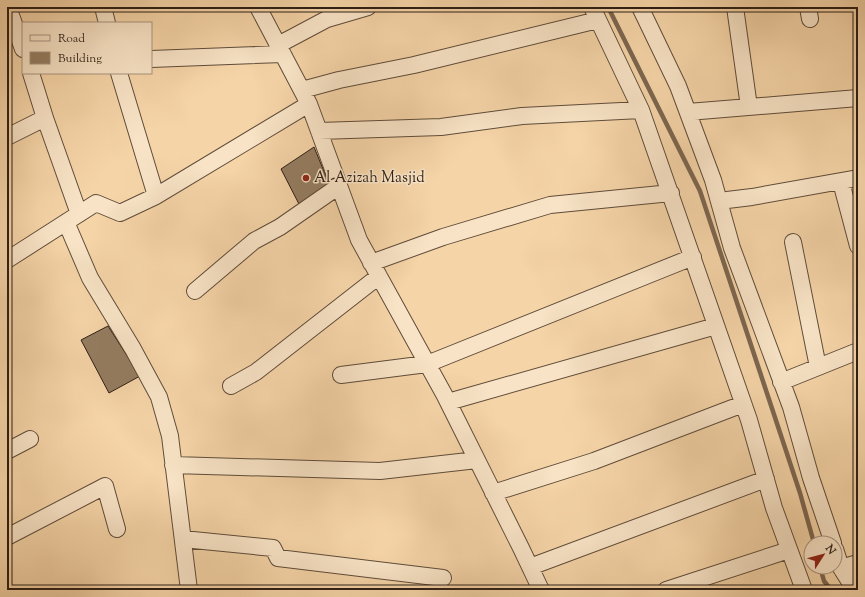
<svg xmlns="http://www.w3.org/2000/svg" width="865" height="597" font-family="'Sorts Mill Goudy',serif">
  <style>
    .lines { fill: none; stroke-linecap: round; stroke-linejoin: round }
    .stream { stroke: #7c6650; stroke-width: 4.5 }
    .building { fill: #957d61; stroke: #2d1e16 }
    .minor-casing { stroke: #5f4c3a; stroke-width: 18 }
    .minor { stroke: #f8e3c6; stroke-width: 16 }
    .poi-dot { fill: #8f2418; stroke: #f8e3c6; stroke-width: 1.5 }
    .labels { text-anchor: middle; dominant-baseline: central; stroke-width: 3; stroke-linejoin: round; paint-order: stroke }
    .poi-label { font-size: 15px; fill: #2d1e16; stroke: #f8e3c6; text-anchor: start }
  </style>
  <rect width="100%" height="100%" fill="#f5d4a7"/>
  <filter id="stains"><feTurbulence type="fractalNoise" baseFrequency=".005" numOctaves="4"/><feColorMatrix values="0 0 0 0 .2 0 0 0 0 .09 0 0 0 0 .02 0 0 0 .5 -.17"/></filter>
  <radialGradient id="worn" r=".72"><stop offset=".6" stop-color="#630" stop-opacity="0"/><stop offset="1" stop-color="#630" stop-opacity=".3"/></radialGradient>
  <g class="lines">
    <path class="stream" d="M608,7L700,191L800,493L814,543
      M820,567L824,581L831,590"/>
  </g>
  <path class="building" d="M314,147L330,186L301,208L281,169Z
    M108,326L140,376L109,393L81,340Z"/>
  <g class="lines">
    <defs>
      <path id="minor" d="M8,7L23,49
        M103,7L107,23
        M258,7L309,104L359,240L445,396L521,548L541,590
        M592,7L641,110L749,420L774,508L804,590
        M640,7L678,86L713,180L732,248L791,407L811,478L833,543
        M735,7L749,107
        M808,7L810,19
        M278,45L327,19L368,7
        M151,59L283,54
        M31,73L45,118
        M119,73L156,196
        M302,90L339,80L414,65L598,20
        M688,112L858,98
        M319,131L441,127L522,116L641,110
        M7,137L45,118L79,214
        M841,182L858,246
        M719,201L752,197L858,178
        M66,222L90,278L133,349L159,397L170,436L189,590
        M793,242L818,367
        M7,260L96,203L120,213L156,196L309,104
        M371,263L443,237L550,205L671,193
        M195,291L254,241L280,227L339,186
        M341,375L427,364L693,257
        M781,382L858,351
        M231,386L256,372L379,276
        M448,402L716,326
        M7,451L30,439
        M173,465L380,471L477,460
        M493,493L594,461L743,404
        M7,537L105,486L117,529
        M183,539L273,548L278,558L443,578
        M835,549L841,568L855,590
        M530,567L766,479
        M841,568L858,563
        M666,590L789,550"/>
    </defs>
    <use href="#minor" class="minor-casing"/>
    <use href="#minor" class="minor"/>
  </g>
  <circle class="poi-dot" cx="306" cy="178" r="4"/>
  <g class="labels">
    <g class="poi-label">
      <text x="314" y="178">Al-Azizah Masjid</text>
    </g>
  </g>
  <rect width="865" height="597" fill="none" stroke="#f5d4a7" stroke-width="24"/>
  <rect x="8" y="8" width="849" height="581" fill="none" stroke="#2d1e16" stroke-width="2"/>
  <rect x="12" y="12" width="841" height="573" fill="none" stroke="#2d1e16"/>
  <rect x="22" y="22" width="130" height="52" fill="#f8e3c6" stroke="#a79480"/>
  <rect x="30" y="35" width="20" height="6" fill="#f8e3c6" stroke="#a79480"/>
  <text x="58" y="42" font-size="12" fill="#2d1e16">Road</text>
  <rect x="30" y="52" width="20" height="12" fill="#957d61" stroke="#a79480"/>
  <text x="58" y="62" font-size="12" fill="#2d1e16">Building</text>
  <g transform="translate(823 555) rotate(54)"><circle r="19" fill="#f8e3c6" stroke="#a79480"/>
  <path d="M0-3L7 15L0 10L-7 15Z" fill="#8f2418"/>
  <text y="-6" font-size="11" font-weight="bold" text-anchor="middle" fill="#2d1e16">N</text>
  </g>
  <rect width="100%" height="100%" filter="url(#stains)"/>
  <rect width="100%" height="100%" fill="url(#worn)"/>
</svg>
